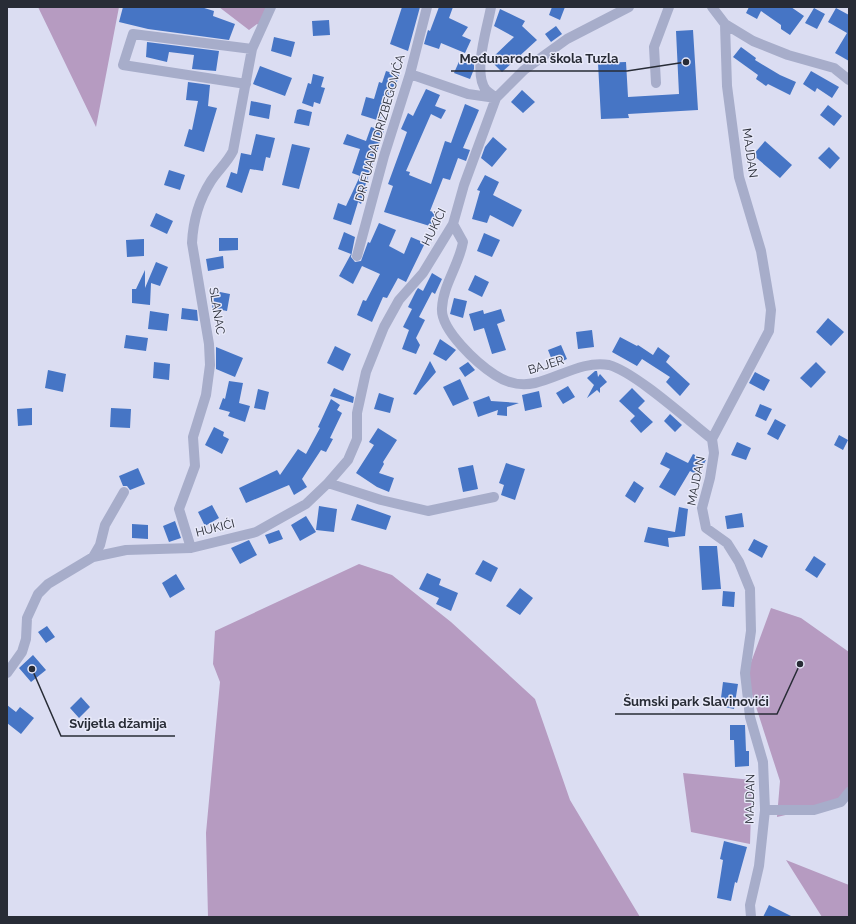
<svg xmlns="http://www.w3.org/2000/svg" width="856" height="924" font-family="Raleway,sans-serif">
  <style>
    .green { fill: #b69bc1 }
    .building { fill: #4675c5 }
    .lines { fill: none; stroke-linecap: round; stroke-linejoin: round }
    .minor { stroke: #a7adca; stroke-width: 10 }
    .labels { text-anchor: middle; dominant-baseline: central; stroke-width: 3; stroke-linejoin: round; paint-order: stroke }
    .street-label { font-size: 12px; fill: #282c36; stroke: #e8e9f9 }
    .leader { fill: none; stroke: #282c36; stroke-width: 1.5 }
    .callout-dot { fill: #282c36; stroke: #e8e9f9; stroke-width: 1.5 }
    .callout-label { font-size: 13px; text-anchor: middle; font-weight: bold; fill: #282c36; stroke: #e8e9f9; stroke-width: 3; stroke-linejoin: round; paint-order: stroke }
  </style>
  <rect width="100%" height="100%" fill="#dbddf2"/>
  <path class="green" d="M38,7H119L96,127Z
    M219,7H271L262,27L257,24L249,30Z
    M359,564L392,575L451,622L535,699L570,800L640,917H208L206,833L220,682L213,664L215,631Z
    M771,608L801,618L849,652V786L837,803L777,817L780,781L746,676Z
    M683,773L752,780L750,844L691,832Z
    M786,860L849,885V917H822Z"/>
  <path class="building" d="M123,7H201L214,11L213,16L235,24L229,40L148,29L119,22Z
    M402,7H420L408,51L390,44Z
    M439,7H453L449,18L468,27L462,36L471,40L465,53L441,43L439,49L424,44L428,30L430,31Z
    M552,7H565L560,20L549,15Z
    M749,7H791L804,16L790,35L781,29V25L761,11L757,19L746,13Z
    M814,8L825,14L817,29L805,23Z
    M836,8L849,15V61L835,53L847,33L828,22Z
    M500,9L525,21L522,26L537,40L502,72L490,60L514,37L494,26Z
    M329,20L330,35L313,36L312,21Z
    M556,26L562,34L551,42L545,34Z
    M693,30L698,110L628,114L629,118L601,119L598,63L626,62L628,97L679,94L676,31Z
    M274,37L295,42L291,57L271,51Z
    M147,42L219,51L216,71L192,69L194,55L169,52L167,62L146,57Z
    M741,47L756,58L755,60L780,75L796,82L790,95L768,84L766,86L756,79L758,75L733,57Z
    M461,57L474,62V69L470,79L454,73Z
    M260,66L292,78L285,96L253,84Z
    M386,71L399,75L393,95L389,94L380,121L361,115L366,97L374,99L379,82L382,83Z
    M811,71L839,87L832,98L817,88L815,92L803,84Z
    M313,74L324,77L321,87L325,88L320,104L314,102L313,107L302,103L308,83L311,84Z
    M188,82L210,85L208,106L217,108L204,152L184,146L189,129L192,130L198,101L186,100Z
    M426,89L440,95L435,106L446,110L441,119L431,114L406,171L410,172L409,175L431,184L445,141L451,143L465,104L479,110L463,148L470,150L466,161L458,158L450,180L443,178L430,211L437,213L433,227L384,212L393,186L388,184L407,132L401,129L408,113L413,116Z
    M522,90L535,102L523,113L511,102Z
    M251,101L271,105L269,119L249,115Z
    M828,105L842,116L834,126L820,115Z
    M300,109L312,112L309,126L294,123L297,110Z
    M371,127L384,131L364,189L367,190L361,204L358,202L351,225L333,219L338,203L346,206L360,176L352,173L360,149L343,144L347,134L366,141Z
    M256,134L275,138L270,158L266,157L263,171L250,169L242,193L226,187L231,172L237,174L241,153L251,155Z
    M493,137L507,149L492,167L481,158L485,147Z
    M765,141L792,165L780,178L753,155Z
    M292,144L310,148L299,189L282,185Z
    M829,147L840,158L830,169L818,158Z
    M169,170L185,175L180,190L164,185Z
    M485,175L499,182L493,195L522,210L513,227L490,215L487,223L472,219L480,191L477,190Z
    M156,213L173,221L167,234L150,226Z
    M379,223L396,230L389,246L404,254L411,237L425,243L406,282L398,278L387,298L383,297L372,322L357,315L363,300L366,301L380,274L362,266L353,284L339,276L351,254L338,249L344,232L355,237L351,257L355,262L361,261L368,242L370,243Z
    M484,233L500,240L492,257L477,251Z
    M219,238H238V250L219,251Z
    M144,239V256L127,257L126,240Z
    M223,256L224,268L208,271L206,259Z
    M156,262L168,267L160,286L151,283L150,305L132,303V289H136L145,270V288Z
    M432,273L442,279L435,294L432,292L419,317L425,320L416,338L420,345L416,354L402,349L409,330L403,327L412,309L408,307L416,291L418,288L423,291Z
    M475,275L489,282L482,297L468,290Z
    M215,291L230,294L227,311L212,308Z
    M454,298L467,301L463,318L450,314Z
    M182,308L197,310L198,321L181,319Z
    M501,309L505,321L497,324L506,350L492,354L484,328L474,331L469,314L483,310L484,314Z
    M150,311L169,314L167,331L148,329Z
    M828,318L844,332L831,346L816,332Z
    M592,330L594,347L578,349L576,332Z
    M126,335L148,338L146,351L124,348Z
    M620,337L637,346L638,345L653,355L658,347L670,356L666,362L690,384L680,396L666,382L670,377L642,359L637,366L612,352Z
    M440,339L456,350L446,361L433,354Z
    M561,345L567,359L554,365L548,350Z
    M335,346L351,354L343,371L327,363Z
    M216,347L243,358L235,377L216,369Z
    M430,361L436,372L416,395L413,394Z
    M154,362L170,364L169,380L153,378Z
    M468,362L475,370L465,377L459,368Z
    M816,362L826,372L811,388L800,378Z
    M48,370L66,374L63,392L45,388Z
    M595,371H597L598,377L600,374L607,382L600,388V393L597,390L587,398L594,385L587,378Z
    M755,372L770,380L764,391L749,383Z
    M460,379L469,399L453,406L443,387Z
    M229,381L243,383L239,403L250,406L245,422L228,416L230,412L219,409L223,398L225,399Z
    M568,386L575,397L563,404L556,393Z
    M334,388L354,397L353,403L330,396Z
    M632,388L645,401L638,408L653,422L641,433L630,421L635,416L619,401Z
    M258,389L269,392L265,410L254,408Z
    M539,391L542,407L525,411L522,395Z
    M379,393L394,398L390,413L374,409Z
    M489,396L491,401L519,403L507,407V416L497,415L498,410L478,417L473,402Z
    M331,399L340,405L337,410L342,413L330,438L333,439L326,452L321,450L302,479L307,487L294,495L289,485L246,503L239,488L277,470L280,475L298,449L306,454L320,428L318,427Z
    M760,404L772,409L766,421L755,416Z
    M32,408V425L18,426L17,409Z
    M111,408L131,409L130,428L110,427Z
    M670,414L682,425L675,432L664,421Z
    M775,419L786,425L778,440L767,434Z
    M214,427L224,432L223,436L229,439L222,454L205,445Z
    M378,428L397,440L383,462L384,464L379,473L394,478L389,492L377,487L356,473L374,445L369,442Z
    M839,435L848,440L843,450L834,445Z
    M737,442L751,448L746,460L731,455Z
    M666,452L688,463L693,454L706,460L698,475L690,471L675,496L659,487L670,469L660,464Z
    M506,463L525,469L515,500L501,495L504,485L499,483Z
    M473,465L478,489L463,492L458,468Z
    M138,468L145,484L130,490L127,486H123L119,476Z
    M634,481L644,488L635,503L625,496Z
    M357,504L391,516L386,530L351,520Z
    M212,505L219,518L205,526L198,512Z
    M319,506L337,509L334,532L316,530Z
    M679,507L688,509L685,536L668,538L669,547L644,542L648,527L675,532Z
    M742,513L744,527L727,529L725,516Z
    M306,516L316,532L300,541L291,525Z
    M175,521L181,538L169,542L163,526Z
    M132,524L148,525V539L132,538Z
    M279,530L283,539L269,544L265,535Z
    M754,539L768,546L762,558L748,550Z
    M249,540L257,555L240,564L231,548Z
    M699,546H717L721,589L702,590Z
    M814,556L826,564L817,578L805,570Z
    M483,560L498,568L491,582L475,574Z
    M427,573L441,579L439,585L458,593L451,611L436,604L439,598L419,589Z
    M176,574L185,589L170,598L162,583Z
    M520,588L533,598L520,615L506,606Z
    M723,591L735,592L734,607L722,606Z
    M47,626L55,637L46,643L38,632Z
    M33,655L46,670L31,682L19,668Z
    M723,682L738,684L734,709L720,706Z
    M81,697L90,707L79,718L70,708Z
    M7,705L16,712L20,707L34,718L21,734L7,723Z
    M730,725H745L746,751H749V766L735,767L734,740H730Z
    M724,841L747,847L737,883L735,882L731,901L717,898L723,860L720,859Z
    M769,905L793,917H763Z"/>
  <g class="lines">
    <path class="minor" d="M491,7C488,26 472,73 486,90C489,93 493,95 496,98
      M712,7L725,24L753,41L788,55L834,68L849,80
      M725,24L727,86L739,177L761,251L771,310L769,331L712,439L714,453L710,478L702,508L706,528L727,543L739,562L750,589L751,631L745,673L750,717L763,762L765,810L759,866L750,905L751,917
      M410,74L468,94L496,98
      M656,83L654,47L669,7
      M246,84L123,65L133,34L252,49
      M453,224L463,242C459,265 443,285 442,308C440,330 478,364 495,375C507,383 521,386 535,383C558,378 584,360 609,365C635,372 689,421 712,439
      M357,256L384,156L410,74L427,7
      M328,483L381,500L428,511L494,497
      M191,548L179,509L195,466L193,437L206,395L210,365L209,344L192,243C193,221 199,200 211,181C218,170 227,163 233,151L252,49L271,7
      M93,557L100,545L105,525L124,492
      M7,673L22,652L26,639L27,618L38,594L48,584L93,557L126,550L191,548L256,532L306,504L328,483L348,460L357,439V413L366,372L384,327L399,300L423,273L453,224L464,185L496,98L524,70L567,39L629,7
      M765,810H814L841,802L849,792"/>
  </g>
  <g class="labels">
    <g class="street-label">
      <text transform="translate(380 128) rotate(-74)">DR FUADA IDRIZBEGOVIĆA</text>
      <text transform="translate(750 153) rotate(82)">MAJDAN</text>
      <text transform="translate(434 227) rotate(-64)">HUKIĆI</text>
      <text transform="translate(217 311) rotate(81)">SLANAC</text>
      <text transform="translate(546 365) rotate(-17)">BAJER</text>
      <text transform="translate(696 481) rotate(-79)">MAJDAN</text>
      <text transform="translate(215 528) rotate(-14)">HUKIĆI</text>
      <text transform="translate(750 799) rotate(-89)">MAJDAN</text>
    </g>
  </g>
  <path class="leader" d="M686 62L627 71H451M800 664L777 714H615M32 669L61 736H175"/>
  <g class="callout-dot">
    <circle cx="686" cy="62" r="4"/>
    <circle cx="800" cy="664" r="4"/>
    <circle cx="32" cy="669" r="4"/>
  </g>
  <g class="callout-label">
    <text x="539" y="63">Međunarodna škola Tuzla</text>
    <text x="696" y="706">Šumski park Slavinovići</text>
    <text x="118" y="728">Svijetla džamija</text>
  </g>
  <rect width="856" height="924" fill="none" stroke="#282c36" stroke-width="16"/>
</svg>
